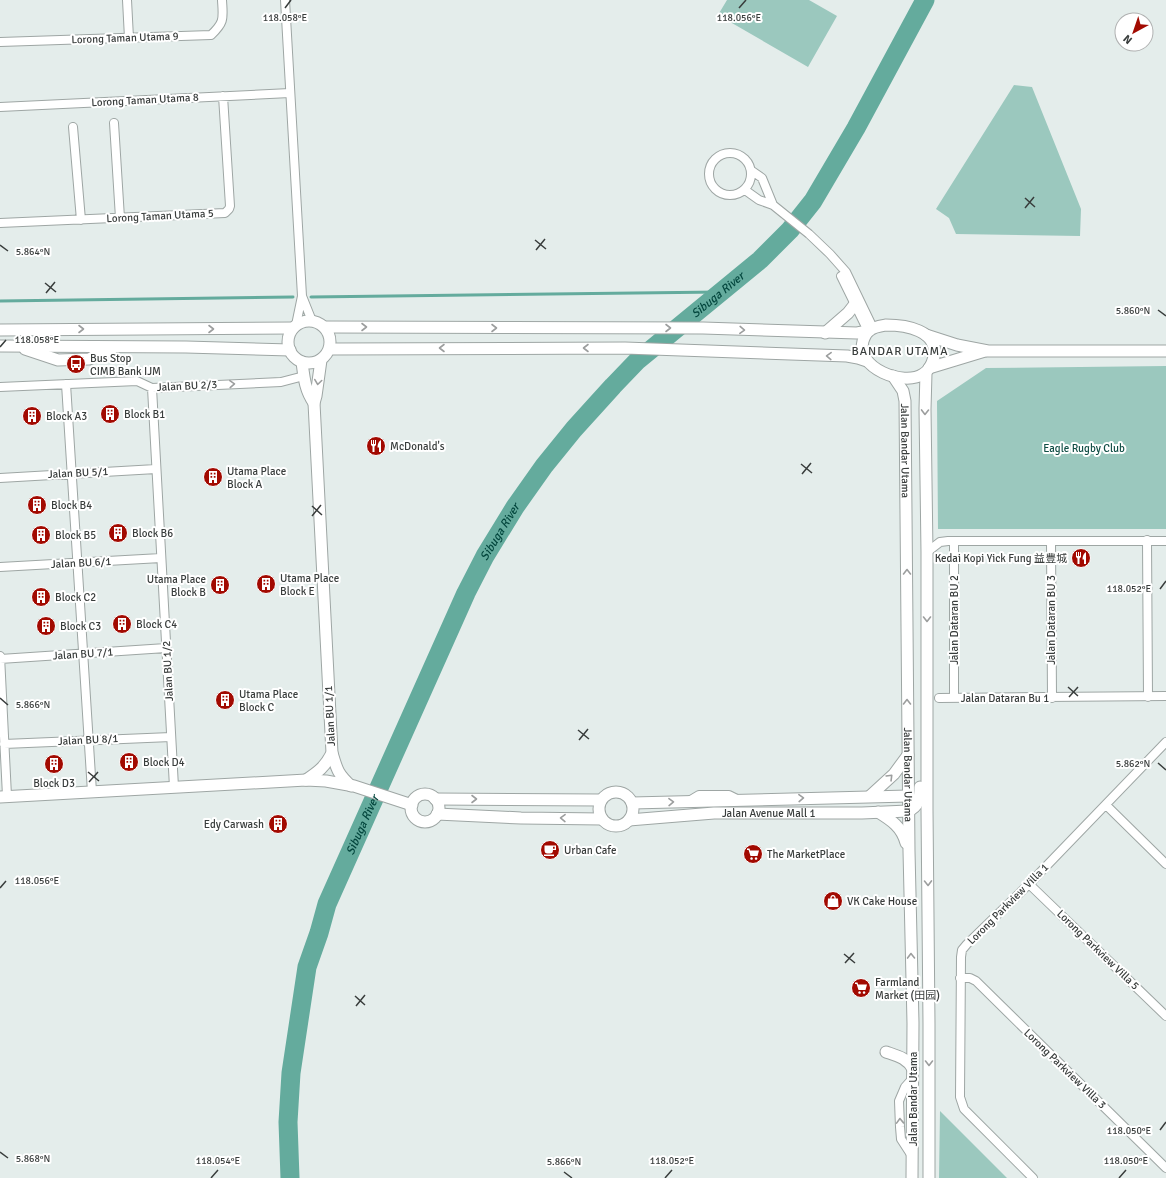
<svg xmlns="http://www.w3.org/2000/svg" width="1166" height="1178" font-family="Signika,'Noto Sans SC',sans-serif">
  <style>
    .green { fill: #9bc8be }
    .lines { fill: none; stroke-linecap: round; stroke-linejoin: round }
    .stream { stroke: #64ab9d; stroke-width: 3 }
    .river { stroke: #64ab9d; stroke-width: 19 }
    .street-casing { stroke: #9ea6a4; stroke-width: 10 }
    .secondary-casing { stroke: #9ea6a4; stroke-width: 13 }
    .street { stroke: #fff; stroke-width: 8 }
    .secondary { stroke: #fff; stroke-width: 11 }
    .oneway { stroke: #9c9e9e }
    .ticks { fill: none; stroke: #393d3c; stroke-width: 1.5 }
    .labels { text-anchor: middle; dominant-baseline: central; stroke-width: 4; stroke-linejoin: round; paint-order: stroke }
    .street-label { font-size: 11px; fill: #393d3c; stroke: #fff }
    .poi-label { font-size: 11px; fill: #393d3c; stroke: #fff; text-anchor: start }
    .park-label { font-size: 11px; fill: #104e45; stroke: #fff }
    .water-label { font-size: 12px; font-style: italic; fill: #03463d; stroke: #fff }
    .neighbourhood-label { font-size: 12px; letter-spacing: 1px; fill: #393d3c; stroke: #fff }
    .ticks-label { font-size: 10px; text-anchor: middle; fill: #393d3c; stroke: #fff; stroke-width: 4; stroke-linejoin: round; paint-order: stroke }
  </style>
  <rect width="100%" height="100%" fill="#e4edeb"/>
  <path class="green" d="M727,0H809L837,16L808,67L718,15Z
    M1014,85L1032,87L1081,209L1080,236L956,234L949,218L936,209Z
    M1166,366V529H938L937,401L986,368Z
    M940,1111L1007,1178H939Z"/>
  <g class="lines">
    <path class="stream" d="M311,297L720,292
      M0,301L293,297"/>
    <path class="river" id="s1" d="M290,1178L288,1122L291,1073L307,967L319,933L327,904L466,593L485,556L515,507L544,466L574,429L613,386L637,361L760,260L790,230L813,201L856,128L925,0"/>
    <defs>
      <path id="street" d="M127,0L129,38
        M285,0L302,296L296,325
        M0,42L211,35C225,22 223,18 222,0
        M0,107L290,93
        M114,123L120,218
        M73,127L81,220
        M709 174a21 21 0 1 1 42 0a21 21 0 1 1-42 0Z
        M752,171L762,178L773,205
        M745,190L759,200L773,205L809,234L830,254L846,272L873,328
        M0,223L225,213L229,209L230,206L223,96
        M841,276L868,331
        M302,296L312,321
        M66,384L92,792
        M0,387L137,381L152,388L281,382L304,376
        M152,388L174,787
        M0,478L156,469
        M1147,540L1148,697
        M954,542V698
        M1051,542L1052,698
        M927,552L940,542L948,541H1166
        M0,567L161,558
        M0,656L7,796
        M0,659L166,648
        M939,698L1166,696
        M4,744L171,737
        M689,801L699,795H729L739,800
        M1106,805L1166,864
        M1029,884L1166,1016
        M960,978H970L976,981L1166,1168
        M912,1156L901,1139L900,1127L899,1101L905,1087L913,1078
        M1033,1178L964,1109L960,1097L961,957L962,950L967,944L1029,884L1166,742"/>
      <g id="secondary">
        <circle cx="309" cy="342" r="21"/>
        <path d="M886,325C905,325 939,330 934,357C932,364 929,371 923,374C904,387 855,368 863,341C864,338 866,333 869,331C873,327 880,326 886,325Z"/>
        <path d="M325,327L703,328L857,333L868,331"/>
        <path d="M0,330L293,328"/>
        <path d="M825,333L848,313L855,304"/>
        <path d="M926,335L957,345L988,351H1166"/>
        <path d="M0,346L186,347L290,350"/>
        <path d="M25,349L58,360L89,359L113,348"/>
        <path d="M330,349L625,348L847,356L858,358L867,361"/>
        <path d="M302,362C304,378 305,390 314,403"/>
        <path d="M929,368L985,351"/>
        <path d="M926,373L925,409L927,552V810L929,1024V1178"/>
        <path id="s2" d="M893,376L903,391L905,401L909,851L913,1023L912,1178"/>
        <path d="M332,753C337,770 338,774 351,786"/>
        <path d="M306,780C318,772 325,767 332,753L314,403L316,396L321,360"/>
        <circle cx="616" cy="809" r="17"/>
        <circle cx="425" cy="808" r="14"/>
        <path d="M870,796L894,774L908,755"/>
        <path d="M0,797L306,780L326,781L354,786L412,805"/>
        <path d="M435,799L601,800"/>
        <path d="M632,803L908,796"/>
        <path d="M878,812C891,820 902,827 906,843"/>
        <path d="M437,814L521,818L602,819"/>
        <path id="s3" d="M629,820L714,813H862L908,811C919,807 920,797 920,787"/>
        <path d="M886,1052C898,1056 907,1058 913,1069"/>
      </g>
    </defs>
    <use href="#street" class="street-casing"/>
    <use href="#secondary" class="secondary-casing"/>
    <use href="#street" class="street"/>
    <use href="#secondary" class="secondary"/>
  </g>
  <defs><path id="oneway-chevron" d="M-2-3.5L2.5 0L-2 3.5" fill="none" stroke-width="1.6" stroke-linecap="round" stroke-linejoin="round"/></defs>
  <g class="oneway">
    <use href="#oneway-chevron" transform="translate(364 327)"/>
    <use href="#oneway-chevron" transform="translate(494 328)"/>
    <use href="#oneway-chevron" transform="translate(668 328)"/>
    <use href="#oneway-chevron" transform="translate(81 329)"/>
    <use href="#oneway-chevron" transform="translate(211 329)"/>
    <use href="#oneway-chevron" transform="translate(742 330) rotate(2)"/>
    <use href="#oneway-chevron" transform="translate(442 348) rotate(180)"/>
    <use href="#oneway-chevron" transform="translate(586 348) rotate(180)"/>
    <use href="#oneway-chevron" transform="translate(829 356) rotate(-178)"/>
    <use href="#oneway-chevron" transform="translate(318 382) rotate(98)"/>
    <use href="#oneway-chevron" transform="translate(232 384) rotate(-3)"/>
    <use href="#oneway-chevron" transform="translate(925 412) rotate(91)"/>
    <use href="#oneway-chevron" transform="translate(907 572) rotate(-90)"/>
    <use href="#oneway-chevron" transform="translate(927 619) rotate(90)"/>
    <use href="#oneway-chevron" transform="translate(907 702) rotate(-90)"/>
    <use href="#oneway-chevron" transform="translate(890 777) rotate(-45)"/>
    <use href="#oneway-chevron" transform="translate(801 798) rotate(-2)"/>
    <use href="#oneway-chevron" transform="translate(474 799)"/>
    <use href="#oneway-chevron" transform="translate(671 802) rotate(-1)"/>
    <use href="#oneway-chevron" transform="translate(563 818) rotate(-179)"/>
    <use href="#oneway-chevron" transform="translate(928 883) rotate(89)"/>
    <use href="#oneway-chevron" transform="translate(911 956) rotate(-91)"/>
    <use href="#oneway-chevron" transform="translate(929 1063) rotate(90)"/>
    <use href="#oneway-chevron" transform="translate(900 1121) rotate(-92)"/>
  </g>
  <path class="ticks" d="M285,8L291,0M739,8L746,0M1025,198L1035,207M1025,208L1034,197M535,240L546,249M0,245L8,251M536,250L545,239M45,283L56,292M46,293L55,282M1158,310L1166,316M0,347L6,340M801,464L812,473M802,474L811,463M312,506L322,515M312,516L321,505M1160,589L1166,581M1068,687L1078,696M1069,697L1078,687M0,698L8,705M578,730L589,739M579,740L588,729M1158,763L1166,770M88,772L99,781M89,782L98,772M0,888L6,881M844,954L855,963M845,963L854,953M355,996L365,1005M356,1006L365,995M1160,1130L1166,1122M0,1152L8,1158M564,1172L572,1178M211,1178L218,1170M665,1178L672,1170M1119,1178L1126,1170"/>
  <defs>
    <symbol id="bus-disc" viewBox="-11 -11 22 22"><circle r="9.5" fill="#a20a01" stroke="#fff"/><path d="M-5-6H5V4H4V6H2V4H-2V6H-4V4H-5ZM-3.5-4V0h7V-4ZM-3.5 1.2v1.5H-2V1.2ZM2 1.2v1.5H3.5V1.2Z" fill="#fff"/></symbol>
    <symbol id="building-disc" viewBox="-11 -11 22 22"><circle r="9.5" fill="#a20a01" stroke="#fff"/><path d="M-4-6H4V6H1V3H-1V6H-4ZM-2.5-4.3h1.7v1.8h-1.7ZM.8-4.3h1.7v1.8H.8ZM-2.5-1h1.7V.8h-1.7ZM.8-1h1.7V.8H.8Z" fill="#fff"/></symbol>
    <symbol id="restaurant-disc" viewBox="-11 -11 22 22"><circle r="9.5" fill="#a20a01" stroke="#fff"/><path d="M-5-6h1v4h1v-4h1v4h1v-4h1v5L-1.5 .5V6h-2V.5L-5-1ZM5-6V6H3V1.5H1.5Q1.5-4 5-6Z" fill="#fff"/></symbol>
    <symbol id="cafe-disc" viewBox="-11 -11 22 22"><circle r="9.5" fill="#a20a01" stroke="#fff"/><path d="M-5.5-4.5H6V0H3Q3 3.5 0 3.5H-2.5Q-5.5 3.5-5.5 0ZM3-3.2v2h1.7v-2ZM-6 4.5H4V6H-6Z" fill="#fff"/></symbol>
    <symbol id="supermarket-disc" viewBox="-11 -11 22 22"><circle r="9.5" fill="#a20a01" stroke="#fff"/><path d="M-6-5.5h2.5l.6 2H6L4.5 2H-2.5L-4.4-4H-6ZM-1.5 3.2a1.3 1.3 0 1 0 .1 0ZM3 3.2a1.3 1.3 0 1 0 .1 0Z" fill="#fff"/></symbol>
    <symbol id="shop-disc" viewBox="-11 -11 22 22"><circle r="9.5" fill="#a20a01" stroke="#fff"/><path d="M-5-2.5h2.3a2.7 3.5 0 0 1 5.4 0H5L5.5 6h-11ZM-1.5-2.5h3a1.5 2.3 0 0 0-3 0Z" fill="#fff"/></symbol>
  </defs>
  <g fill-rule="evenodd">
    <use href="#bus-disc" x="65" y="353" width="22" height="22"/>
    <use href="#building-disc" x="99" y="403" width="22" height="22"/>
    <use href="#building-disc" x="21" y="405" width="22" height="22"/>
    <use href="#restaurant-disc" x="365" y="435" width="22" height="22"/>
    <use href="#building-disc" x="202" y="466" width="22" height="22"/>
    <use href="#building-disc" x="26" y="494" width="22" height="22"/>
    <use href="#building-disc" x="107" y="522" width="22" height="22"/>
    <use href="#building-disc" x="30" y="524" width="22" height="22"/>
    <use href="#restaurant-disc" x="1070" y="547" width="22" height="22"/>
    <use href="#building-disc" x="255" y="573" width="22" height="22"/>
    <use href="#building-disc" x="209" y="574" width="22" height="22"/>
    <use href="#building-disc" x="30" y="586" width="22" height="22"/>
    <use href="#building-disc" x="111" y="613" width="22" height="22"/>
    <use href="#building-disc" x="35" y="615" width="22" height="22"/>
    <use href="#building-disc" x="214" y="689" width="22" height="22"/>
    <use href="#building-disc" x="118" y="751" width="22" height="22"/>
    <use href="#building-disc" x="43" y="753" width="22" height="22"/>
    <use href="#building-disc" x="267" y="813" width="22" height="22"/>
    <use href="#cafe-disc" x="539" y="839" width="22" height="22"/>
    <use href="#supermarket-disc" x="742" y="843" width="22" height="22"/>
    <use href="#shop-disc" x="822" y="890" width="22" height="22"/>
    <use href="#supermarket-disc" x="850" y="977" width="22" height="22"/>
  </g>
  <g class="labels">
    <g class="street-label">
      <text transform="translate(125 38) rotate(-2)">Lorong Taman Utama 9</text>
      <text transform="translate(145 100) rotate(-3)">Lorong Taman Utama 8</text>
      <text transform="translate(160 216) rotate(-3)">Lorong Taman Utama 5</text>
      <text transform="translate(187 386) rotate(-3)">Jalan BU 2/3</text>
      <text stroke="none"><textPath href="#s2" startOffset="78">Jalan Bandar Utama</textPath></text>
      <text transform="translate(78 473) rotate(-3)">Jalan BU 5/1</text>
      <text transform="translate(81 563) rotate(-3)">Jalan BU 6/1</text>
      <text transform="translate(954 620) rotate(-90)">Jalan Dataran BU 2</text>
      <text transform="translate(1051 620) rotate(-90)">Jalan Dataran BU 3</text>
      <text transform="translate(83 654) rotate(-4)">Jalan BU 7/1</text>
      <text transform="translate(168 671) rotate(-93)">Jalan BU 1/2</text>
      <text x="1005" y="698">Jalan Dataran Bu 1</text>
      <text transform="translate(330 716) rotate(-93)">Jalan BU 1/1</text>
      <text transform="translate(88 740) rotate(-3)">Jalan BU 8/1</text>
      <text stroke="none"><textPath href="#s2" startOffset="402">Jalan Bandar Utama</textPath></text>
      <text stroke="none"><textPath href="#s3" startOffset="140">Jalan Avenue Mall 1</textPath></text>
      <text transform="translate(1008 904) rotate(-45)">Lorong Parkview Villa 1</text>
      <text transform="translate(1098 950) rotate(44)">Lorong Parkview Villa 5</text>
      <text transform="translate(1065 1069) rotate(44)">Lorong Parkview Villa 3</text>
      <text transform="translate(913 1099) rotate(-90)">Jalan Bandar Utama</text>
    </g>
    <g class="poi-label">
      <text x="90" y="358">Bus Stop<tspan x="90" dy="13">CIMB Bank IJM</tspan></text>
      <text x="124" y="414">Block B1</text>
      <text x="46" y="416">Block A3</text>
      <text x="390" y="446">McDonald's</text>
      <text x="227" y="471">Utama Place<tspan x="227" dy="13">Block A</tspan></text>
      <text x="51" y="505">Block B4</text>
      <text x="132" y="533">Block B6</text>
      <text x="55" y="535">Block B5</text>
      <text x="1067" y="558" text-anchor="end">Kedai Kopi Yick Fung 益豊城</text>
      <text x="280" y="578">Utama Place<tspan x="280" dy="13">Block E</tspan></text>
      <text x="206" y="579" text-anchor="end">Utama Place<tspan x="206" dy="13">Block B</tspan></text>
      <text x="55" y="597">Block C2</text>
      <text x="136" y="624">Block C4</text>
      <text x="60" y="626">Block C3</text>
      <text x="239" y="694">Utama Place<tspan x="239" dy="13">Block C</tspan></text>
      <text x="143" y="762">Block D4</text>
      <text x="54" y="783" text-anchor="middle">Block D3</text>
      <text x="264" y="824" text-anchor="end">Edy Carwash</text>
      <text x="564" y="850">Urban Cafe</text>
      <text x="767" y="854">The MarketPlace</text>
      <text x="847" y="901">VK Cake House</text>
      <text x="875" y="982">Farmland<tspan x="875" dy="13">Market (田园)</tspan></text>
    </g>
    <g class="park-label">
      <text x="1084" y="448">Eagle Rugby Club</text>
    </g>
    <g class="water-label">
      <text stroke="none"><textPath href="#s1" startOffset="1013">Sibuga River</textPath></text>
      <text stroke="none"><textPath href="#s1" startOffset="689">Sibuga River</textPath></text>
      <text stroke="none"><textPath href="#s1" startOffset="365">Sibuga River</textPath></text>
    </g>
    <g class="neighbourhood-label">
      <text x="900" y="351">BANDAR UTAMA</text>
    </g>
  </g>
  <g class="ticks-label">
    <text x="285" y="21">118.058°E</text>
    <text x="739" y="21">118.056°E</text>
    <text x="33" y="255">5.864°N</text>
    <text x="1133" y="314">5.860°N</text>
    <text x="37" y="343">118.058°E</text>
    <text x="1129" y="592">118.052°E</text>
    <text x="33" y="708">5.866°N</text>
    <text x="1133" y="767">5.862°N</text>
    <text x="37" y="884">118.056°E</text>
    <text x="1129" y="1134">118.050°E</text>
    <text x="33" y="1162">5.868°N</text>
    <text x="218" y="1164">118.054°E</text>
    <text x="672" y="1164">118.052°E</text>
    <text x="1126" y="1164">118.050°E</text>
    <text x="564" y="1165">5.866°N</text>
  </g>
  <g transform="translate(1134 32) rotate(220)"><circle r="19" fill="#ffffff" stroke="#b0b1b1"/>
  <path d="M0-3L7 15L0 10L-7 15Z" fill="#a20a01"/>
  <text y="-6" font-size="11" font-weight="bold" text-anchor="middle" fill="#393d3c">N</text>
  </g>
</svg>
